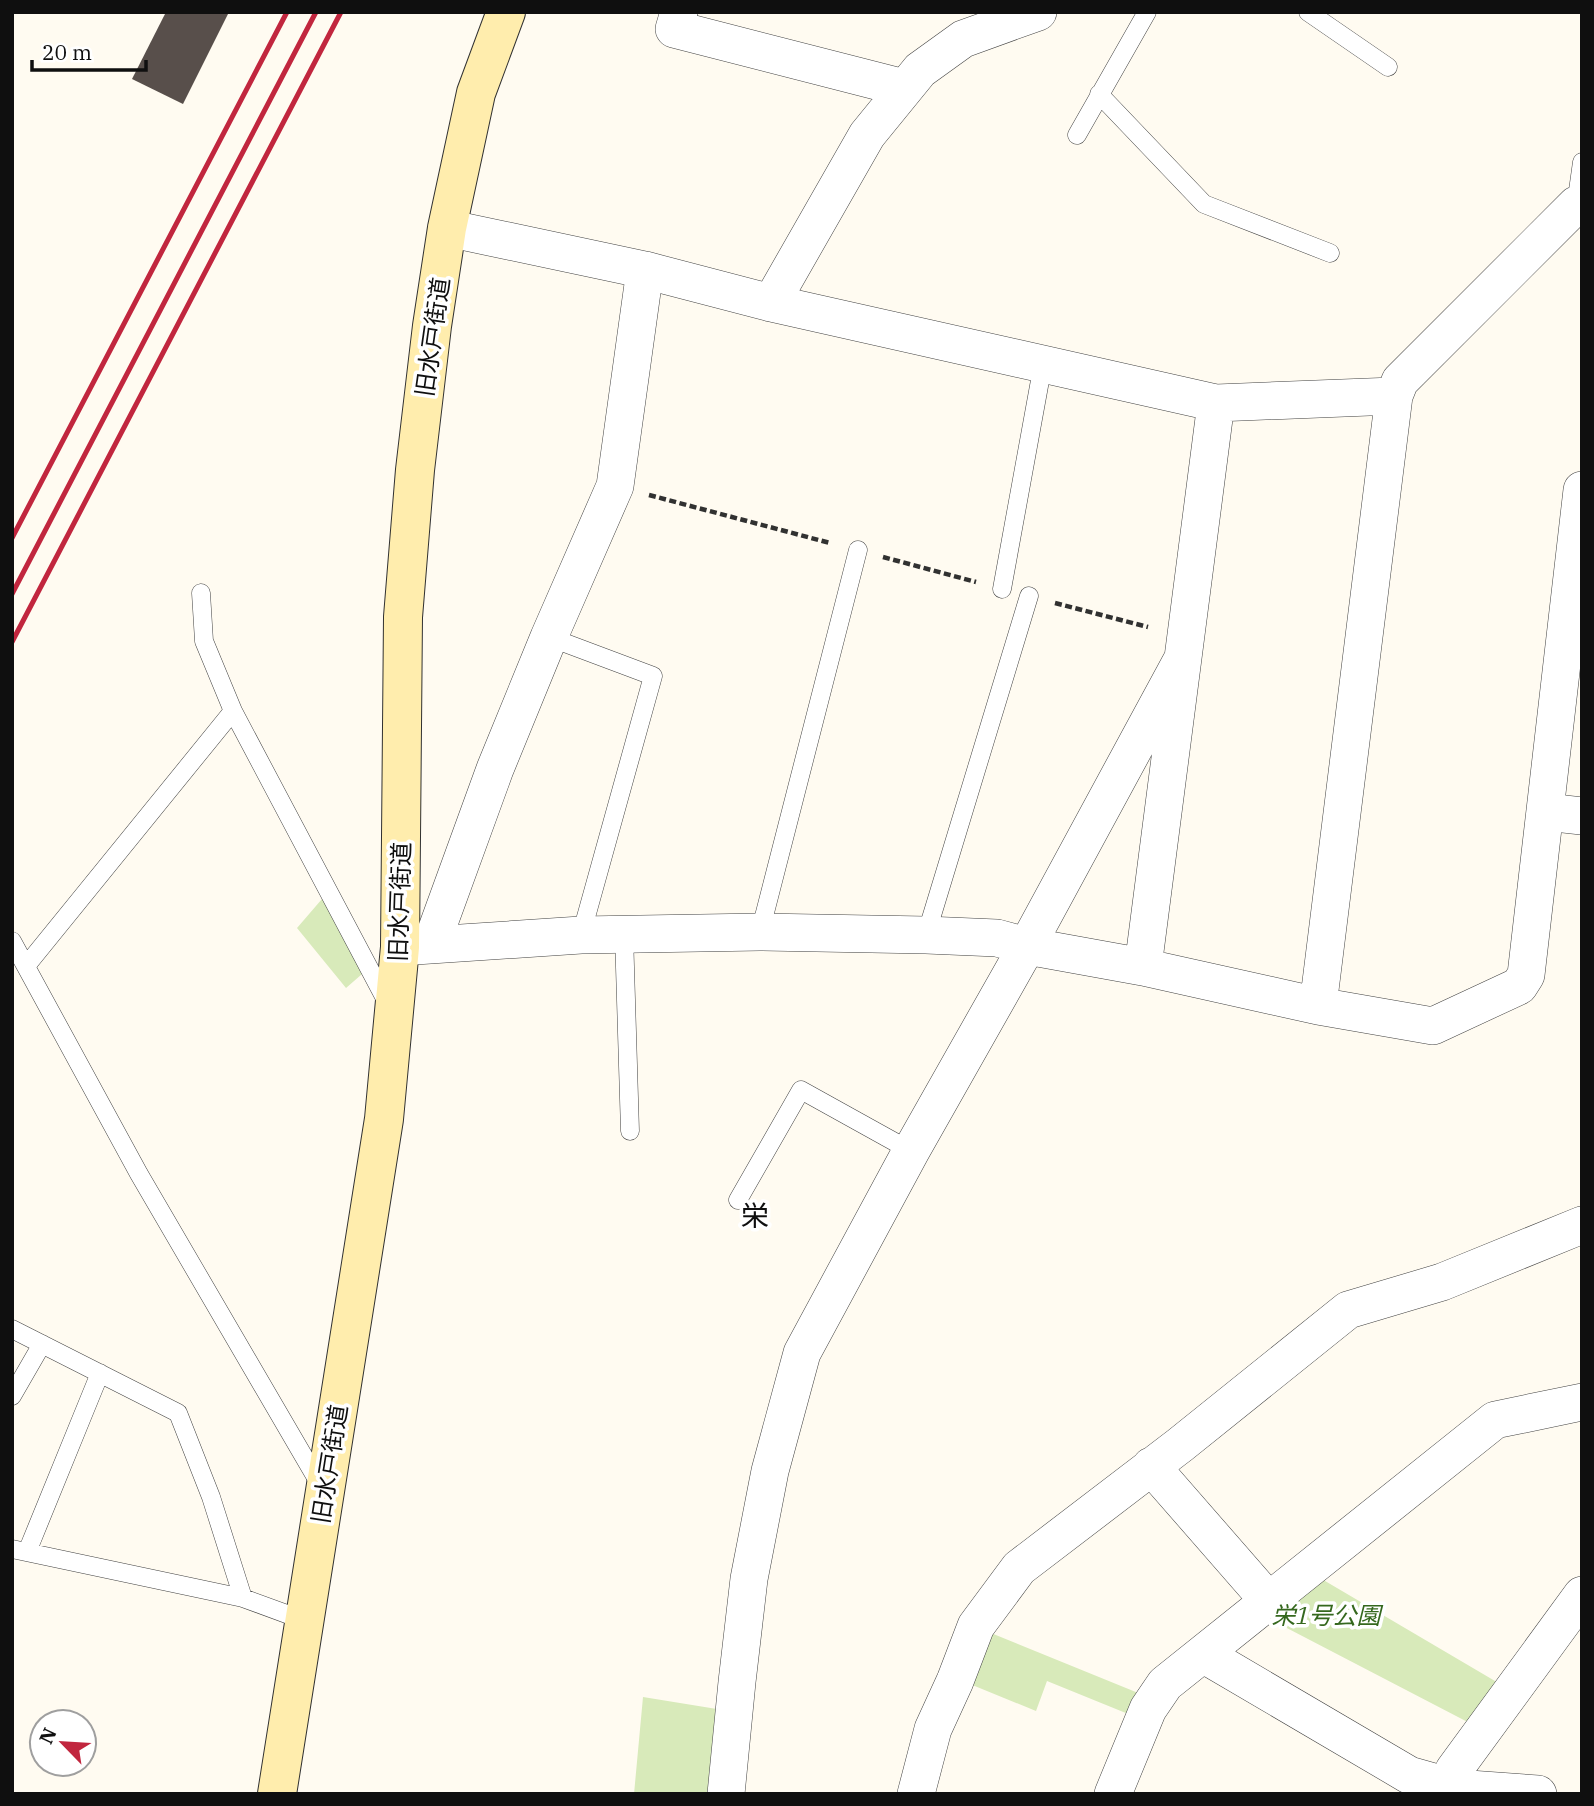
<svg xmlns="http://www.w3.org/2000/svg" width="1594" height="1806" font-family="'IBM Plex Serif','Noto Sans JP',serif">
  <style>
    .green { fill: #d8eaba }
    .building { fill: #584f4b }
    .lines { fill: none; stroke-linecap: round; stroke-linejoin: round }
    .lane-casing { stroke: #424242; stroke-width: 19 }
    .street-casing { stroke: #424242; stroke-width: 38 }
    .secondary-casing { stroke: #313131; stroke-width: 40 }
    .path { stroke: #313131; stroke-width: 4.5; stroke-dasharray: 7 3.5; stroke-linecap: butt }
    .lane { stroke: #fff; stroke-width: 18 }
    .street { stroke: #fff; stroke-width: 37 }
    .secondary { stroke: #ffedad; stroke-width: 38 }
    .rail { stroke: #c1263e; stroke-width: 5 }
    .labels { text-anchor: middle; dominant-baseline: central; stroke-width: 7; stroke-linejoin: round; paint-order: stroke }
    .street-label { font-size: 24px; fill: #0f0f0f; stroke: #fff }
    .park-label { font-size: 24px; font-style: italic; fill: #35681e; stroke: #fff }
    .quarter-label { font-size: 28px; fill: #0f0f0f; stroke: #fff }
  </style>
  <rect width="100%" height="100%" fill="#fffbf1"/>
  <path class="green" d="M328,892L369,968L346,988L297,928Z
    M1320,1578L1512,1691L1483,1730L1254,1611Z
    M986,1631L1153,1699L1143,1720L1047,1681L1036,1711L965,1682Z
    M643,1697L723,1710L714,1794H634Z"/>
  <path class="building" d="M166,12H229L183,104L132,79Z"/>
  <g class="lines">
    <defs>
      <path id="lane" d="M1308,12L1388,67
        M1099,94L1204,204L1330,253
        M1077,135L1147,12
        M1576,205L1582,162
        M1002,589L1043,364
        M201,593L204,641L233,711
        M549,637L653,676L581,935
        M760,932L858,550
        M624,934L630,1131
        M926,935L1029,596
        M12,941L139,1174L321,1486
        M26,966L233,711L387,1002
        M738,1200L801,1090L911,1151
        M12,1329L178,1413L211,1497L243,1598L303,1620
        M12,1396L42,1344
        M12,1549L243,1598
        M27,1552L100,1373"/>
      <path id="street" d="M679,12L674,29L904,88
        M447,228L645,270L771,303L1216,403L1394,396L1400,381L1576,205L1582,204
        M771,303L867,135L920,70L963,39L1038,12
        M1546,812L1582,816
        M431,945L495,769L549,637L615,486L645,270
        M400,947L581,935L760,932L926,935L997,938L1027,946L1143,967L1318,1006L1433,1026L1519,986L1526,975L1582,490
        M1143,967L1216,403
        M1318,1006L1394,396
        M1151,1466L1268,1600
        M1203,1654L1409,1775L1455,1788L1538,1794
        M1455,1788L1454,1770L1582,1595
        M726,1794L737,1682L749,1579L770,1471L802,1353L911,1151L1027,946L1183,658
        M916,1794L933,1729L955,1681L976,1626L1019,1568L1180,1445L1348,1310L1442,1282L1582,1225
        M1113,1794L1148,1709L1165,1684L1495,1420L1582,1402"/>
      <path id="secondary" d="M277,1794L384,1119L400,947L403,617L415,470L432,326L447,228L476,93L506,12"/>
    </defs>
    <use href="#lane" class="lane-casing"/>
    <use href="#street" class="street-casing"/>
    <use href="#secondary" class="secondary-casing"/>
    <path class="path" d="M649,495L830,543
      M883,557L976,582
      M1055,603L1148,627"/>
    <use href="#lane" class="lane"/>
    <use href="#street" class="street"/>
    <use href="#secondary" class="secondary"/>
    <path class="rail" d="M12,538L287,12
      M12,594L316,12
      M12,642L341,12"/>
  </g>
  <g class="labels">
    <g class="street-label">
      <text transform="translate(432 337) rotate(-82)">旧水戸街道</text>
      <text transform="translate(399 902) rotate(-88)">旧水戸街道</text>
      <text transform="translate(329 1464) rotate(-81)">旧水戸街道</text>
    </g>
    <g class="park-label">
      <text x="1326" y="1615">栄1号公園</text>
    </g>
    <g class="quarter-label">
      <text x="755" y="1215">栄</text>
    </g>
  </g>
  <rect width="1594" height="1806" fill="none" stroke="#0f0f0f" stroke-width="28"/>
  <g transform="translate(63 1743) rotate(295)"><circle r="33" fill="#ffffff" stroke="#9f9f9f" stroke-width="2"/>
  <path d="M0-5L12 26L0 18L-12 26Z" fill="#c1263e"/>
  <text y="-10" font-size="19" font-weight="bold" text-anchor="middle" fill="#0f0f0f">N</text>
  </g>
  <path d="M32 60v10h114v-10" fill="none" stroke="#0f0f0f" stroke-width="3.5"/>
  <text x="42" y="60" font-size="21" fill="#0f0f0f" stroke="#ffffff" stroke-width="5" paint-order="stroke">20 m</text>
</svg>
